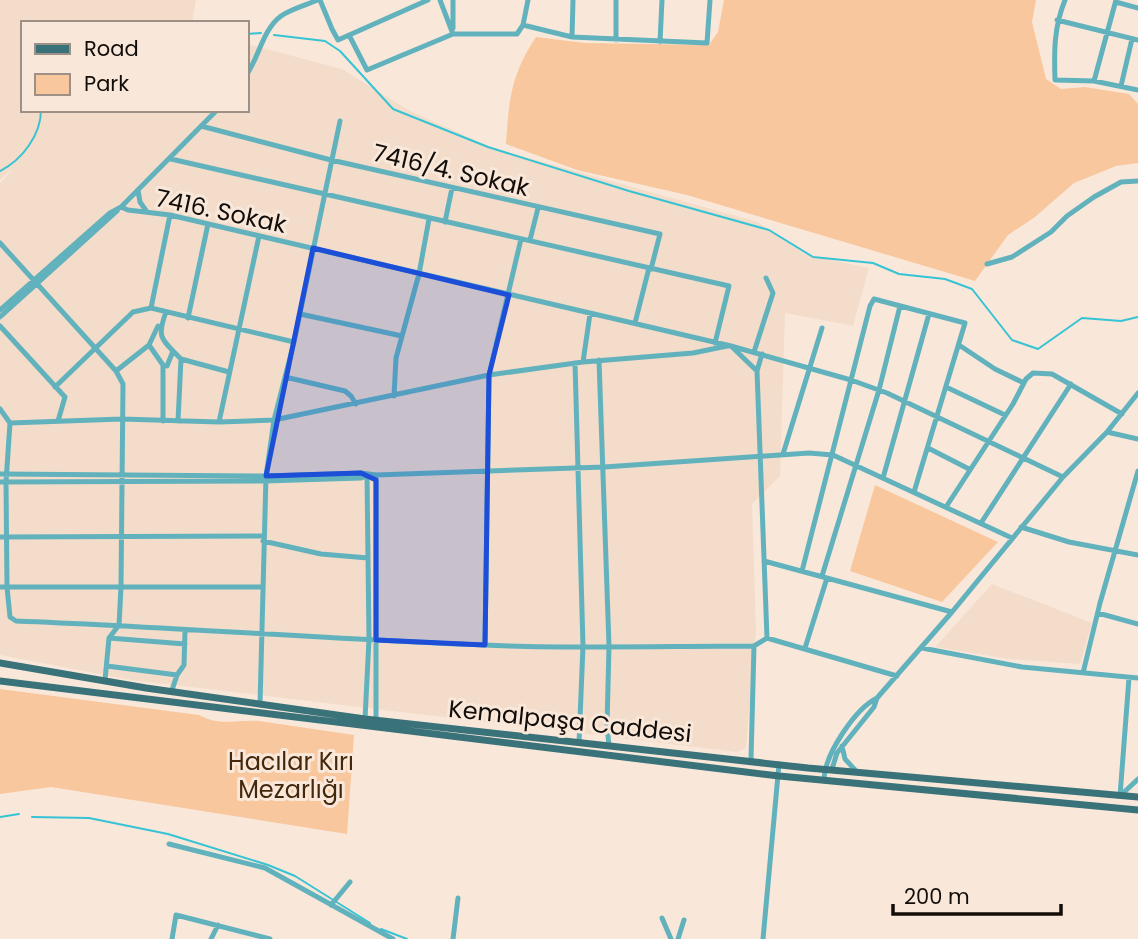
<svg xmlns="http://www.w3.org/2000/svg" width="1138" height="939" font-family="Poppins,sans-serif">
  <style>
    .built { fill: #f3dcc9 }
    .green { fill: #f8c79d }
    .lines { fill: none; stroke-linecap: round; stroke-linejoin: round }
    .stream { stroke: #36c3d4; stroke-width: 2 }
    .minor { stroke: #62b2bd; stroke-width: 5 }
    .major { stroke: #3a727a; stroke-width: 7 }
    .marked { fill: #1d4ed8; fill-opacity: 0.2; stroke: #1d4ed8; stroke-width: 5; stroke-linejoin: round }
    .labels { text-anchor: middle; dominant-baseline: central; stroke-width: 6; stroke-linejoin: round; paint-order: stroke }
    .street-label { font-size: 24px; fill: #130d09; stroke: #f9e8da }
    .park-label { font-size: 24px; fill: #44280c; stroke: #f9e8da }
  </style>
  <rect width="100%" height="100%" fill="#f9e8da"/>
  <path class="built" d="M0,0H196L192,23H23V110H247V44L342,69L410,111L493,148L758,222L804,254L869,268L853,326L785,313L780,476L752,504L756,630L746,748L737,752L131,680L0,655V183L14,168L0,180Z
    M992,584L1092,623L1080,664L1009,659L935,647Z"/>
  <path class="green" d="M724,0H1036L1032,22L1046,79L1061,89L1085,87L1129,94L1138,104V163L1116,166L1074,183L1035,217L1008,235L975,281L687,195L577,170L506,144C509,99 511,75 536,37L585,43L709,45L718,32Z
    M875,485L998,542L942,602L850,571Z
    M0,689L199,715C221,727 237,719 259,721L354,735L347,834L51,787L0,794Z"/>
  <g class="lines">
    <path class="stream" d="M247,34L261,33
      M274,35L325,41L340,51L393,109L488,147L629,191L769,230L813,257L873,263L899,274L945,279L972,289L1012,340L1038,349L1082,318L1121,321L1138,317
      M0,171C22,160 41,135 41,110
      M0,817L19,814
      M32,817L89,818L168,834L268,865L295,876L370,923
      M381,929L407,939"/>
    <path class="minor" d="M320,0L332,29L338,40L428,0
      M440,0L453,34
      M453,0V28
      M1065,0C1054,27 1054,51 1055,80L1094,81L1138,90
      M1116,2L1138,8
      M1057,20L1138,40
      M523,25L572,37L707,43L710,0
      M349,35L367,70L453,34H517L523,25L528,0
      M572,37L573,0
      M616,40V0
      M660,42L662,0
      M247,74C259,57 263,29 281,16C291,9 306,5 318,0
      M1094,81L1116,0
      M1121,86L1132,39
      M201,126L331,160L660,234L651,269
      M171,159L729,286L715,343
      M138,190L140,202L147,212
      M445,222L452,188
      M530,240L538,208
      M0,243L116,371L123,384L121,587L119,625L109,638L105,680
      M987,264L1012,257L1051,232L1067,216L1094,197L1121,182L1138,181
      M151,308L170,215
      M0,310L110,213L121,207L217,110
      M166,312C156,339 162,339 181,359L178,421
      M300,314L402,336
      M0,317L117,211
      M188,318L208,224
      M635,323L649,268
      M0,326L65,397L58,421
      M158,326L149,345L163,365V421
      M959,345L995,369L1024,383
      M731,346L851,380L887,393L1063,477
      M754,352L773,293L766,278
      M181,359L229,372
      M599,360L609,646L607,726L609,746
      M583,362L590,314
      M575,363L583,646L579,743
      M167,366L173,351
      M116,371L149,345
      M757,371L762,354
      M285,377L345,391L351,396L356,404
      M55,387L133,312L151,308L294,342
      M946,387L1005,415
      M394,396L396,358L419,274L429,219
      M0,409L10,423L6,482L7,587L10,617L16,621C172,627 328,639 483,645C573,649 664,646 754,646L767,638L757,371L731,346L170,215L128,210L121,207
      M219,422L259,236
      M10,423L122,419L219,422L274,420L489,375L583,362L693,353L727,346
      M1107,432L1138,439
      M928,448L969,469
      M783,454L822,328
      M0,474L266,476L361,473L376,475L604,467L809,453L833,455L1012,538
      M376,475V719
      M883,478L929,314
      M0,482L265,481L361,478L367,475
      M946,507L1013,404L1026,379L1033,373L1052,374L1122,414
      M981,523L1071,384
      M1021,527L1069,542L1138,555
      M0,537L263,536
      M263,541L321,554L368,558
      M764,561L952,612
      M802,571L870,306L874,299L965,323L914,492
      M822,576L879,390L900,306
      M0,587H262
      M1098,613L1138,624
      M109,638L185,644
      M767,638L897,676
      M485,645L489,375L521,239
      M805,648L827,578
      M922,648L1022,667L1138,678
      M107,666L177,675
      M1083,673L1100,603L1138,471
      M172,690L177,675L184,665L185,631
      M260,705L266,476L274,420L294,342L340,121
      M365,719L369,639L367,475
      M842,746L845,759L857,772
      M751,760L754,646
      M832,769L837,753L874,707L877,698L952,612L1063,477L1107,432L1138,393
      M824,779C825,754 855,709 877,698
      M1120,796L1129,678
      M1120,796L1138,779
      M169,844L265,868L393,939
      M331,905L350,882
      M662,918L671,939
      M172,939L176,915L270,939
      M211,939L218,925
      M453,939L458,898
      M678,939L684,920
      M763,939L779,764"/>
    <path class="major" d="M0,663L146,688L365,719L808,768L1138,797
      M0,681L779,776L1138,810"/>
  </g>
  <path class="marked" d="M313,248L509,295L489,375L485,645L376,640V480L361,473L266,476Z"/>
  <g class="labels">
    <g class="street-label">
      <text transform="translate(451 170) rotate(13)">7416/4. Sokak</text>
      <text transform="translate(221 211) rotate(12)">7416. Sokak</text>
      <text transform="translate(570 721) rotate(6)">Kemalpaşa Caddesi</text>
    </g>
    <g class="park-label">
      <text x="291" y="761">Hacılar Kırı<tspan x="291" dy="28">Mezarlığı</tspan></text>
    </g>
  </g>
  <rect x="21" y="21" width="228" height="91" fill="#f9e8da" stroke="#9d9086" stroke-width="2"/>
  <rect x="35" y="44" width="35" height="10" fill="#3a727a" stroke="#9d9086" stroke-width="2"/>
  <text x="84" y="56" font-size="21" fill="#130d09">Road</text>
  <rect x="35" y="74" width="35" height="21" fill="#f8c79d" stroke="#9d9086" stroke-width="2"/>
  <text x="84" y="91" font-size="21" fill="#130d09">Park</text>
  <path d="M893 904v10h168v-10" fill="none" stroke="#130d09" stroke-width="3.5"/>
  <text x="904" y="904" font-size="21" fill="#130d09" stroke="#f9e8da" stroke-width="5" paint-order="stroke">200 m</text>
</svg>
